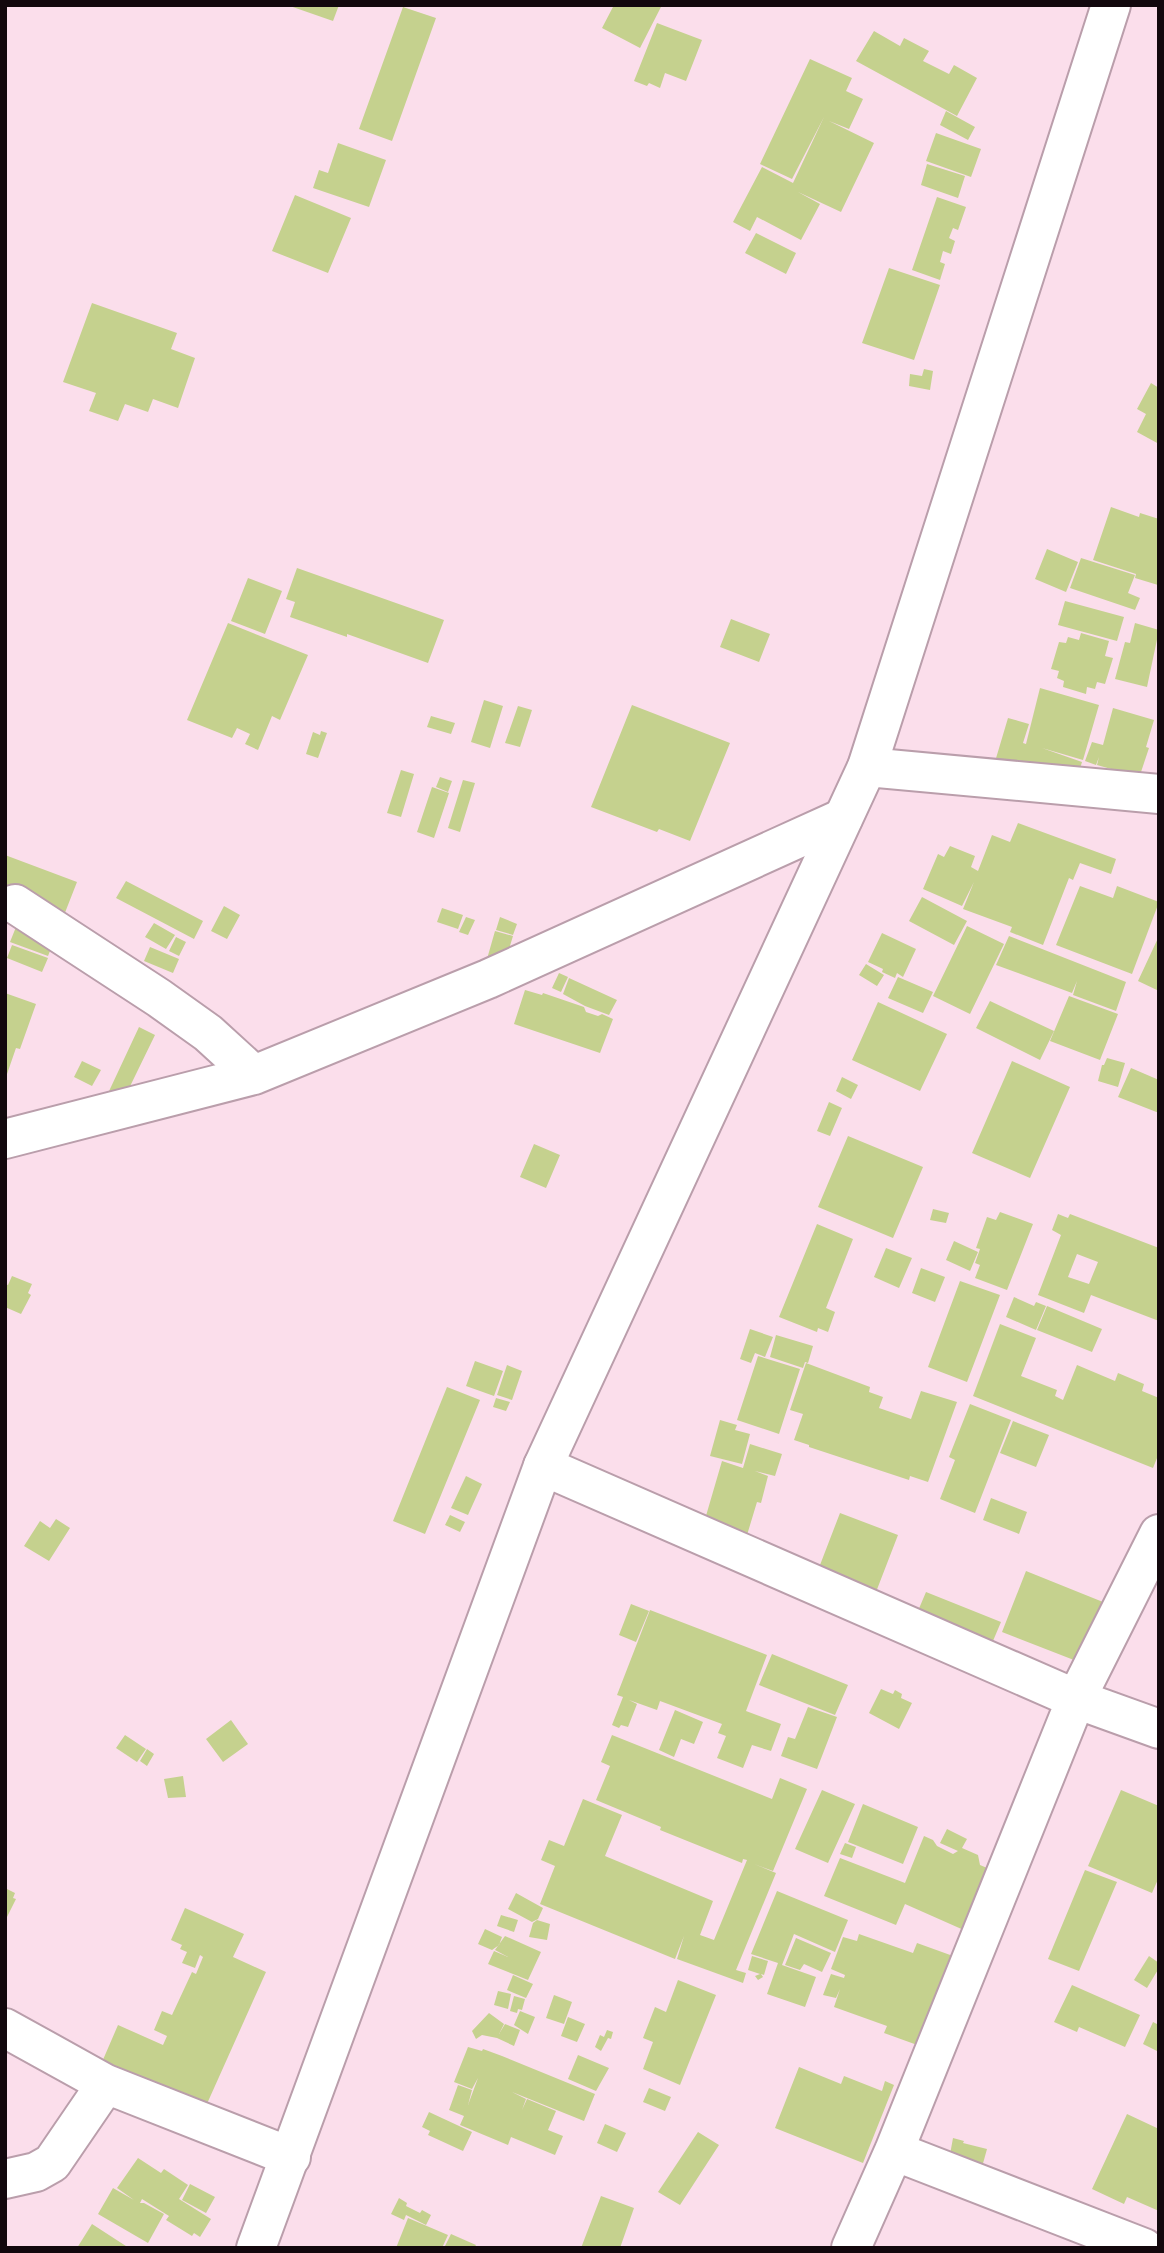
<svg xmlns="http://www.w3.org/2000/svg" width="1164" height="2253" font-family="Commissioner,sans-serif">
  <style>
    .building { fill: #c5d18e; fill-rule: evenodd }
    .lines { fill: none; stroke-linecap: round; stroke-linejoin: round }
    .minor-casing { stroke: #ba9eab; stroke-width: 42 }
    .secondary-casing { stroke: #ba9eab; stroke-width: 42 }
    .minor { stroke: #fff; stroke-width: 38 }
    .secondary { stroke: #fff; stroke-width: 38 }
  </style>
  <rect width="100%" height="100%" fill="#fbdeeb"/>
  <path class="building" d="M287,5H339L333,21Z
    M614,5H662L640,48L602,28Z
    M403,7L436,18L392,141L359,129Z
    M657,23L702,40L686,81L665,73L660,88L649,83L647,86L634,81Z
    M874,31L900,46L904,38L929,51L923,61L949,74L954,65L977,78L957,116L856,61Z
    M810,59L852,78L846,91L863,99L849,129L829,121L874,143L841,212L798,192L820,204L801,240L757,217L750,231L733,222L762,167L793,183L824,117L792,179L760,164Z
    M946,111L975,127L968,140L940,125Z
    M936,133L981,149L971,177L926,161Z
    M338,143L386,160L369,207L313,188L319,170L328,173Z
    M927,164L965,176L958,198L921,185Z
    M295,195L351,218L328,273L272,251Z
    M937,197L966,207L958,230L953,228L949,238L955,241L951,254L943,251L940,262L945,264L940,280L912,270Z
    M756,233L796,253L786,274L745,253Z
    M889,268L940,285L914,360L862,343Z
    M92,303L177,333L171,349L195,358L178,408L153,399L148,412L125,404L118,421L89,411L96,393L63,382Z
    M924,369L933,371L930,390L909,386L910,374L922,376Z
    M1151,383L1159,388V444L1137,432L1146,414L1137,409Z
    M1111,507L1139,517L1140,513L1159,519L1158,585L1135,578L1136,574L1093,560Z
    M1047,549L1078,562L1066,592L1035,579Z
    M1081,558L1135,575L1128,593L1140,598L1135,610L1070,588Z
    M297,568L444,620L428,663L347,634V637L290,617L295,602L286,599Z
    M248,578L282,591L265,634L231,621Z
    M1065,601L1124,617L1117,641L1058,625Z
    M731,619L770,634L759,662L720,647Z
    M228,623L308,655L280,720L272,716L258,750L245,744L250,734L237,728L232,738L187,720Z
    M1135,623L1159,630L1147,687L1115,679L1125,642L1130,643Z
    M1081,633L1109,641L1105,656L1113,658L1105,684L1097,682L1095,689L1087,687L1086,694L1063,687L1064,681L1057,678L1059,671L1051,669L1059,642L1066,643L1068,637L1079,640Z
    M1040,688L1099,705L1083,760L1042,748L1082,762L1077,778L1018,760L1015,771L994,765L1008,718L1029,724L1023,743L1026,744Z
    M484,700L503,706L490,748L471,742Z
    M632,705L730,743L690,841L659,829L657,832L591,807Z
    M518,706L532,710L520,747L505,743Z
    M1113,708L1154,720L1146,747L1149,748L1139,778L1107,785L1111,769L1097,765L1099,757L1096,765L1085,761L1092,742L1103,745Z
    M431,716L455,723L451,734L427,727Z
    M321,731L327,733L318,758L306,754L313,732L320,735Z
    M401,770L414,774L401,817L387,813Z
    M440,777L452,781L448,792L436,787Z
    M463,780L475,783L460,832L448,828Z
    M432,787L449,793L434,838L417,832Z
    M1018,823L1116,859L1111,874L1080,863L1073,880L1069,878L1043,945L1010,932L1012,927L963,909L974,882L962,906L923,889L938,854L944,857L950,846L975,856L971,867L978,871L992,835L1010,842Z
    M5,855L77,882L48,956L10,942L24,907L5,900Z
    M126,881L203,921L194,939L116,898Z
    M1080,886L1113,898L1117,886L1159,902L1132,974L1056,945Z
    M922,897L967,921L954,945L909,921Z
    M224,906L240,915L227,939L211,931Z
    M442,908L463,915L458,929L437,922Z
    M466,917L475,920L468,935L459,932Z
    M500,917L517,924L513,935L496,930Z
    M154,923L175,935L166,949L145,937Z
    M967,926L1004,944L970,1014L933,996Z
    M495,931L513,936L500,978L483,973Z
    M882,933L916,949L903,977L897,973L895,978L882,972L883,969L868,962Z
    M1009,936L1126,982L1116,1011L1073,995L1077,981L1072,993L996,965Z
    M1159,936V991L1138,981Z
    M176,937L186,942L179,956L169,951Z
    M12,945L48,958L42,972L7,958Z
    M150,947L179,959L173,973L144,961Z
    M866,964L884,975L877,986L859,975Z
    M559,973L568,977L561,992L552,988Z
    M898,977L933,992L923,1013L888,998Z
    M569,978L617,1000L609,1015L585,1006L563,994Z
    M525,990L542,995L543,993L584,1007L586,1012L598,1016L602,1014L613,1019L600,1053L514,1024Z
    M5,993L36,1004L20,1049L16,1048L6,1077Z
    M1069,996L1118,1014L1100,1060L1050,1041Z
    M990,1001L1054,1031L1040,1060L976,1028Z
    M878,1002L947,1034L920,1091L852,1060Z
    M139,1027L155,1035L118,1111L103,1104Z
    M1107,1058L1125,1063L1118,1087L1098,1081L1102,1065H1104Z
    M82,1061L101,1070L92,1086L74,1077Z
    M1012,1061L1070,1087L1030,1178L972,1153Z
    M1131,1068L1159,1080V1113L1118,1097Z
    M842,1077L858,1085L851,1099L836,1091Z
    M829,1102L842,1108L830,1136L817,1131Z
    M848,1136L923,1167L893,1238L818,1207Z
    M534,1144L560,1155L546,1188L520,1177Z
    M933,1209L949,1213L946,1223L930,1220Z
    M1000,1212L1033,1224L1007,1290L975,1278L980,1265L975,1263L980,1249L976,1248L987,1217L996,1220Z
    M1058,1214L1068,1218L1070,1214L1159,1248V1321L1091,1295L1084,1313L1038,1295L1061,1235L1052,1230ZM1077,1254L1098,1262L1089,1284L1068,1277Z
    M817,1224L853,1239L826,1308L835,1312L828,1332L818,1328L817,1332L779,1317Z
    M954,1241L978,1252L970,1271L946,1260Z
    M886,1248L912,1258L899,1288L874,1277Z
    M921,1268L945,1277L935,1302L912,1293Z
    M12,1276L32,1284L28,1293L31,1295L21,1314L5,1307V1284L8,1285Z
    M960,1281L1000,1295L967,1382L928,1367Z
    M1014,1297L1034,1306L1036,1302L1046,1306L1036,1330L1006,1317Z
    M1047,1306L1102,1329L1092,1352L1037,1330Z
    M1000,1324L1036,1338L1021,1376L1057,1390L1055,1396L1063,1400L1077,1365L1115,1381L1118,1373L1144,1384L1142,1391L1159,1398V1453L1153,1468L973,1396Z
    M750,1329L773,1337L765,1357L755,1353L751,1363L740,1359Z
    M776,1335L813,1346L808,1363L805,1362L803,1368L770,1357Z
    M758,1356L800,1369L779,1434L737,1420Z
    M475,1361L503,1371L494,1396L466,1386Z
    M806,1363L870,1387L869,1392L883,1397L879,1408L911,1419L921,1391L957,1402L928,1482L910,1476L909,1480L809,1447V1445L794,1440L803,1414L790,1410Z
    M507,1365L522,1371L512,1400L497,1395Z
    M447,1387L480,1400L425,1534L393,1521Z
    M496,1398L510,1402L506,1411L493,1407Z
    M970,1404L1011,1420L975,1513L940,1499L955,1460L949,1457Z
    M720,1420L737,1425L735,1430L750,1434L742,1464L710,1456Z
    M1013,1421L1049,1435L1036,1467L1000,1453Z
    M750,1444L782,1454L775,1476L755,1471L768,1476L761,1503L757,1502L744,1545L701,1533L722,1461L743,1468Z
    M466,1476L482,1484L468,1515L451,1508Z
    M991,1498L1027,1512L1019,1534L983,1520Z
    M840,1513L898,1535L876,1592L815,1578Z
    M450,1515L465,1522L460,1532L445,1525Z
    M56,1519L70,1528L49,1561L24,1546L40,1521L50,1528Z
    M1026,1571L1103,1602L1079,1662L1002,1632Z
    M926,1592L1001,1622L990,1648L915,1618Z
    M631,1604L649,1611L636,1642L619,1635Z
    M650,1610L767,1655L746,1711L781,1724L771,1751L752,1745L743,1768L717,1758L726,1736L718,1733L722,1724L660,1701L657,1710L629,1700L637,1704L628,1727L621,1725L619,1728L612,1725L623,1697L617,1695Z
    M772,1654L848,1685L835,1715L759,1685Z
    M881,1689L893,1694L895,1690L902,1694L901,1698L912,1703L899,1729L869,1713Z
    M808,1707L837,1717L817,1769L781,1756L788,1737L795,1739Z
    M675,1710L703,1722L694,1744L681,1739L674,1757L659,1750Z
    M231,1720L248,1744L223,1762L206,1739Z
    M125,1735L146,1749L137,1762L116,1748Z
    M612,1735L772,1799L780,1778L807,1789L773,1871L754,1864L776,1873L736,1970L746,1973L743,1983L677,1959L684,1936L675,1959L540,1904L555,1866L541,1860L549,1840L564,1846L583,1799L622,1815L605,1856L713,1901L700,1935L714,1940L747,1860L743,1859L742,1863L660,1830L661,1827L596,1800L610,1766L601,1762Z
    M147,1749L154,1754L147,1766L140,1761Z
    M183,1776L186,1797L168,1798L164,1779Z
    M822,1790L855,1804L828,1863L795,1849Z
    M1121,1790L1159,1806V1877L1152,1893L1088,1866Z
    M863,1804L918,1827L903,1864L848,1842Z
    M947,1829L967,1839L962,1848L978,1855L980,1865L999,1873L975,1935L905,1904L896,1925L824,1896L840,1858L905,1883L924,1836L933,1840L937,1846L953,1854L958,1851L940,1843Z
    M845,1843L856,1847L852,1858L840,1854Z
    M1085,1870L1117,1882L1079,1971L1048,1959Z
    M5,1888L15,1893L13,1898L16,1899L7,1917L5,1916Z
    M777,1891L848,1920L835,1952L794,1934L782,1965L816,1977L805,2007L767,1994L778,1963L751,1954Z
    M516,1893L543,1908L538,1919L532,1922L508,1909Z
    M185,1908L244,1934L233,1957L266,1972L206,2106L99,2069L118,2025L163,2045L167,2036L154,2030L162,2011L172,2015L192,1972L196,1974L203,1957L200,1955L195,1968L182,1963L187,1952L180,1949L182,1945L171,1940Z
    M501,1915L518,1920L514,1932L497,1926Z
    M537,1920L550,1924L547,1940L529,1937L533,1923Z
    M485,1929L502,1937L499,1945L492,1950L478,1944Z
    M859,1934L913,1953L917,1943L953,1956L920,2046L884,2033L887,2026L834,2007L840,1989L836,1998L823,1995L831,1974L844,1978L845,1975L831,1969L843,1937L857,1941Z
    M505,1936L541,1952L528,1980L488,1964L494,1951L508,1957L495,1950Z
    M796,1938L831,1953L822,1972L804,1964L800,1970L785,1965Z
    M752,1956L768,1961L764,1975L761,1974L763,1977L758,1980L755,1976L760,1974L748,1970Z
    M1149,1956L1159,1963V1968L1147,1988L1134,1980Z
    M513,1975L533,1984L526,1998L507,1990Z
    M678,1980L716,1995L680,2085L643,2069L653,2042L643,2038L655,2007L666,2012Z
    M1072,1985L1140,2015L1125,2047L1079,2027L1077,2032L1054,2022Z
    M498,1991L511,1994L508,2009L494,2005Z
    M554,1995L572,2002L564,2024L546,2018Z
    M514,1996L525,1999L522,2010L518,2009L517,2013L510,2011Z
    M520,2011L535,2017L528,2034L514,2025Z
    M489,2013L504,2024L499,2034L505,2024L520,2030L514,2046L497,2038L482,2035L476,2039L472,2031Z
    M568,2017L585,2024L577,2042L561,2036Z
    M1153,2022L1159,2025V2052L1143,2044Z
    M607,2030L613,2032L611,2039L608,2038L601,2051L595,2047L600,2035L604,2037Z
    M468,2047L482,2051L483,2049L502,2056L595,2094L584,2121L512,2092L526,2099L522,2110L527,2099L556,2111L548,2130L563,2136L555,2155L511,2137L508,2145L460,2125L464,2116L449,2110L458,2085L472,2090L468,2105L478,2078L472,2089L454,2082Z
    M578,2055L609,2068L596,2091L568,2079Z
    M799,2067L841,2084L844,2076L882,2091L885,2081L894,2085L863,2163L775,2128Z
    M649,2088L671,2097L665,2111L643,2102Z
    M429,2112L472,2132L463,2151L428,2135L430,2131L422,2127Z
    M1127,2114L1159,2129V2211L1127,2197L1124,2204L1092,2189Z
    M605,2124L626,2133L617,2152L597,2143Z
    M698,2132L719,2145L680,2205L658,2192Z
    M953,2138L964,2141L963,2143L987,2149L982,2167L949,2160Z
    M138,2158L161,2173L164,2169L188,2185L179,2199L211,2219L200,2237L194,2233L192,2236L166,2220L169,2216L142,2199L140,2203H144L164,2214L148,2243L98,2214L113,2188L134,2200L117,2188Z
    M190,2184L215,2197L206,2213L182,2200Z
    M601,2196L634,2208L620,2248H581Z
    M399,2198L407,2203L406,2206L420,2213L422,2210L431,2215L426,2225L406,2215L404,2220L391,2214Z
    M408,2218L448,2235L442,2248H396Z
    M92,2224L129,2248H77Z
    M451,2234L476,2245L474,2248H444Z"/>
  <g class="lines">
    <defs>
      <path id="minor" d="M867,767L1159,794
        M15,904L159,998L208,1033L254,1075
        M5,1139L254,1075L488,979L843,818
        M543,1466L1076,1699L1159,1729
        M5,2028L106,2084L291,2157
        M894,2151L1144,2248
        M5,2179L36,2172L52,2163L106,2084
        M851,2248L894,2151L1076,1699L1159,1534"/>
      <path id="secondary" d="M256,2248L543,1466L867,767L1111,5"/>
    </defs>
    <use href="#minor" class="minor-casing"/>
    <use href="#secondary" class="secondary-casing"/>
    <use href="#minor" class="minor"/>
    <use href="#secondary" class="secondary"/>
  </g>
  <rect width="1164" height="2253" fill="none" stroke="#12080d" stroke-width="14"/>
</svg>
